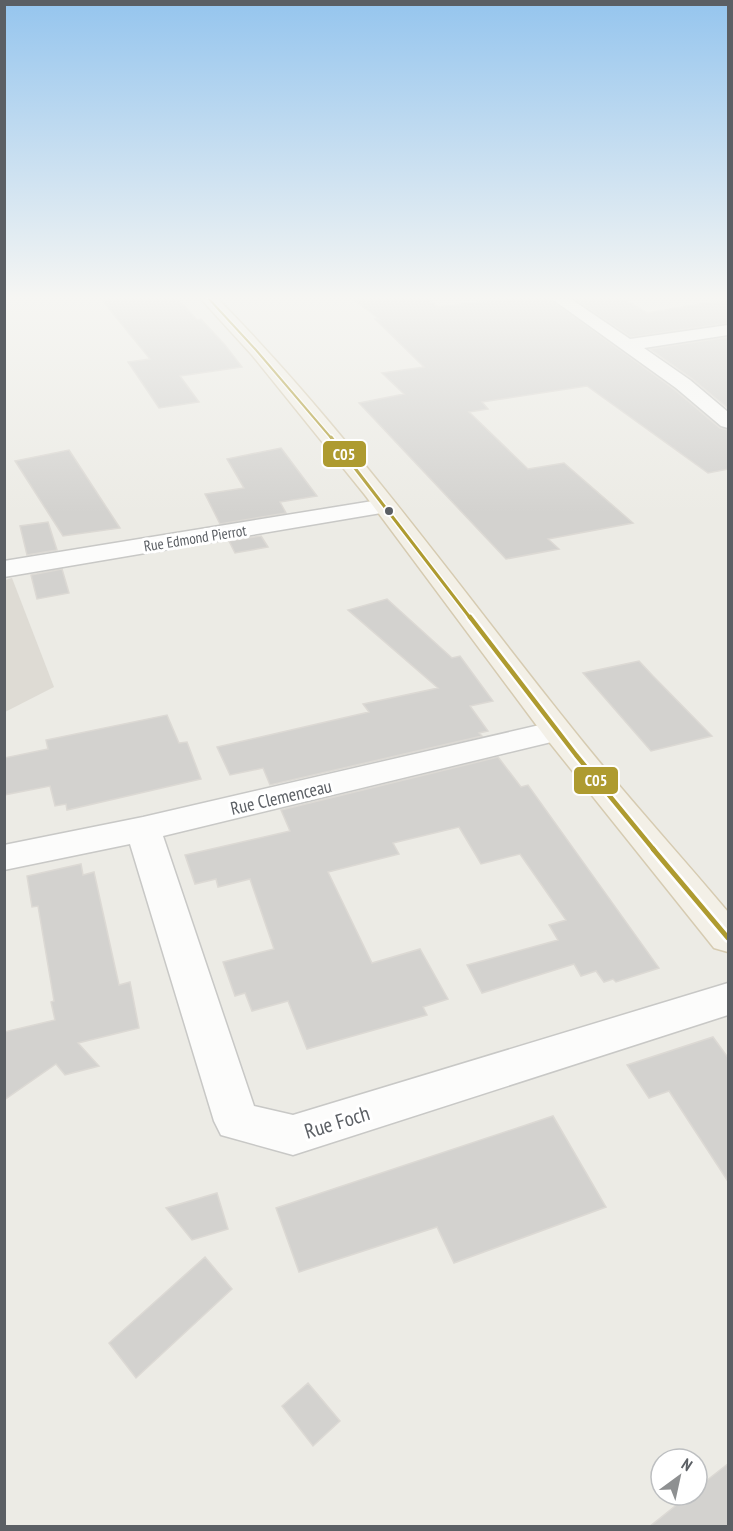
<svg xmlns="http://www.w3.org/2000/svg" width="733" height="1531" font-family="'PT Sans Narrow',sans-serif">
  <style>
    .education { fill: #dedbd4 }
    .building { fill: #d3d2cf; stroke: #dcd9d4; stroke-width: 1.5 }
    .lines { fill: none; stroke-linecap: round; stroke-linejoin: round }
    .minor-casing { stroke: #c8c8c6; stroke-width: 3 }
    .major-casing { stroke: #d6cbb1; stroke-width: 3 }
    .minor { fill: #fcfcfb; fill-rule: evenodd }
    .major { fill: #f3f0e7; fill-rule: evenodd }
    .bus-1-far3-casing { stroke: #fff; stroke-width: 4.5 }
    .bus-1-far2-casing { stroke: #fff; stroke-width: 6 }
    .bus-1-far1-casing { stroke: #fff; stroke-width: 9 }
    .bus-1-casing { stroke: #fff; stroke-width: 10 }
    .bus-1-far3 { stroke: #ae9b30; stroke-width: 2 }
    .bus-1-far2 { stroke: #ae9b30; stroke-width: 3 }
    .bus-1-far1 { stroke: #ae9b30; stroke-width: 4.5 }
    .bus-1 { stroke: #ae9b30; stroke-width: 5 }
    .bus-dot { fill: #5b5f64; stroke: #fff; stroke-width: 2 }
    .labels { text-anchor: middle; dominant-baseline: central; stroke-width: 6; stroke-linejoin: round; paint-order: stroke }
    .far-street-label { font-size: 15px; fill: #5b5f64; stroke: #fff }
    .street-label { font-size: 18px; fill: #5b5f64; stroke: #fff }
    .near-street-label { font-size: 21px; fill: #5b5f64; stroke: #fff }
    .line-badge { stroke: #fff; stroke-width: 2 }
    .badge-label { font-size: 16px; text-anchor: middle; font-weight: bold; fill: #fff }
  </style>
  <rect width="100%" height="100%" fill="#ecebe5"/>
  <path class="education" d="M12,578L54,687L5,712V580Z"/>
  <path class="building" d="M101,299H178L197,320L201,319L225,345L242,367L180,376L199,402L159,408L128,362L150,359Z
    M353,299H428L438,307L502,299H550L675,390L720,428L729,430V469L708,473L587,386L482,402L488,409L469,412L528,469L564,463L633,523L548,539L559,549L506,559L359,403L404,394L382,373L424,367L375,319H379Z
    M574,299H624L647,313L729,299V323L631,337Z
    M728,337L729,409L691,378L650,349Z
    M281,448L317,496L280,502L286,513L220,524L205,494L244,488L227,459Z
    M69,450L120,528L63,536L15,461Z
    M48,522L57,550L27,555L20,526Z
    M261,536L268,547L235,553L229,541Z
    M62,569L69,593L37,599L31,575Z
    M387,599L452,658L460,656L493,701L470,706L488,731L479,733L482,736L270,785L263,768L230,775L217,747L369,712L363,704L438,688L348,610Z
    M639,661L653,676L712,736L651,751L583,673Z
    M167,715L179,743L187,742L201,779L67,810L66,804L55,806L50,786L4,795V758L48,749L46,740Z
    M498,757L521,787L528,785L659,968L616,982L613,979L604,982L596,971L581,976L574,964L482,993L467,965L558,940L549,925L566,920L520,854L481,864L459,827L393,843L399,854L328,872L372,963L420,949L448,999L423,1007L427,1015L307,1049L288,1001L252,1011L245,993L235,996L223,962L274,949L250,879L218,887L216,879L195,884L185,855L290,831L281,810Z
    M81,864L83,875L94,872L119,985L130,982L139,1028L78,1043L99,1066L65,1075L56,1064L4,1100V1032L55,1020L51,1002L54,1001L38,906L32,907L27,876Z
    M713,1037L729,1059V1183L669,1091L649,1098L627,1065Z
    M553,1116L606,1207L454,1263L437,1227L299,1272L276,1208Z
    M217,1193L228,1229L192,1240L166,1208Z
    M205,1257L232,1289L136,1378L109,1343Z
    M308,1383L340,1421L313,1446L282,1406Z
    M729,1463V1527H649L689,1495H697V1488Z"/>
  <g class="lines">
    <defs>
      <path id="minor" d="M552,299H571L630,339L728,325V335L644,348L690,380L728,412V428L721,426L676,388Z
        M385,499L393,501L397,506L393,511L4,577V561Z
        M557,721L568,724L573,731L568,738L163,836L254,1106L293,1115L728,983V1015L293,1155L221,1135L214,1121L130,844L4,870V845L143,817Z"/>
      <path id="major" d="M201,299H218C346,429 453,579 567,722C618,787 675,849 728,912V952L714,948L546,738L365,495L252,355Z"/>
    </defs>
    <use href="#minor" class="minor-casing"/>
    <use href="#major" class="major-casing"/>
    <use href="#minor" class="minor"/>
    <use href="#major" class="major"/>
    <defs>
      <path id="bus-1-far3" d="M209,299L256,350L332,439"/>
      <path id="bus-1-far2" d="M331,437L471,619"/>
      <path id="bus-1-far1" d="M470,617L576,755L654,850"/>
      <path id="bus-1" d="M653,849L728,938"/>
    </defs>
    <use href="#bus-1-far3" class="bus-1-far3-casing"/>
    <use href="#bus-1-far2" class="bus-1-far2-casing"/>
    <use href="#bus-1-far1" class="bus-1-far1-casing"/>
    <use href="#bus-1" class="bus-1-casing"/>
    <use href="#bus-1-far3" class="bus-1-far3"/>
    <use href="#bus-1-far2" class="bus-1-far2"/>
    <use href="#bus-1-far1" class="bus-1-far1"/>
    <use href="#bus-1" class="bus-1"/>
  </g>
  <linearGradient id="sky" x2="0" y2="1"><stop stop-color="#95c5ee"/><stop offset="0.58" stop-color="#f6f6f3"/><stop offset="1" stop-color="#f6f6f3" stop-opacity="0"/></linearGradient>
  <rect width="733" height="513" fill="url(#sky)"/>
  <circle class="bus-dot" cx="389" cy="511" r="5"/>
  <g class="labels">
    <g class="far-street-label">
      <text transform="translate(195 538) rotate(-9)">Rue Edmond Pierrot</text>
    </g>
    <g class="street-label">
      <text transform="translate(281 797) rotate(-13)">Rue Clemenceau</text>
    </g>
    <g class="near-street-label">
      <text transform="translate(337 1122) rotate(-17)">Rue Foch</text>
    </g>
  </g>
  <g class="line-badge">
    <rect x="322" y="440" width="45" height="28" rx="6" fill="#ae9b30"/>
    <rect x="573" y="766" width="46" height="29" rx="6" fill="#ae9b30"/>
  </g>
  <g class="badge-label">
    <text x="344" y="460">C05</text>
    <text x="596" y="786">C05</text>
  </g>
  <rect width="733" height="1531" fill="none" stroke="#5b5f64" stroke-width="12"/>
  <g transform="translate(679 1477) rotate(33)"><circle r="28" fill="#ffffff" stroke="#bdbfc1" stroke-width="1.5"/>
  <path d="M0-4.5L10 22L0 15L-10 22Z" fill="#8e9091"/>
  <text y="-9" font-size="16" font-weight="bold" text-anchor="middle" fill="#5b5f64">N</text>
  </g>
</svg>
